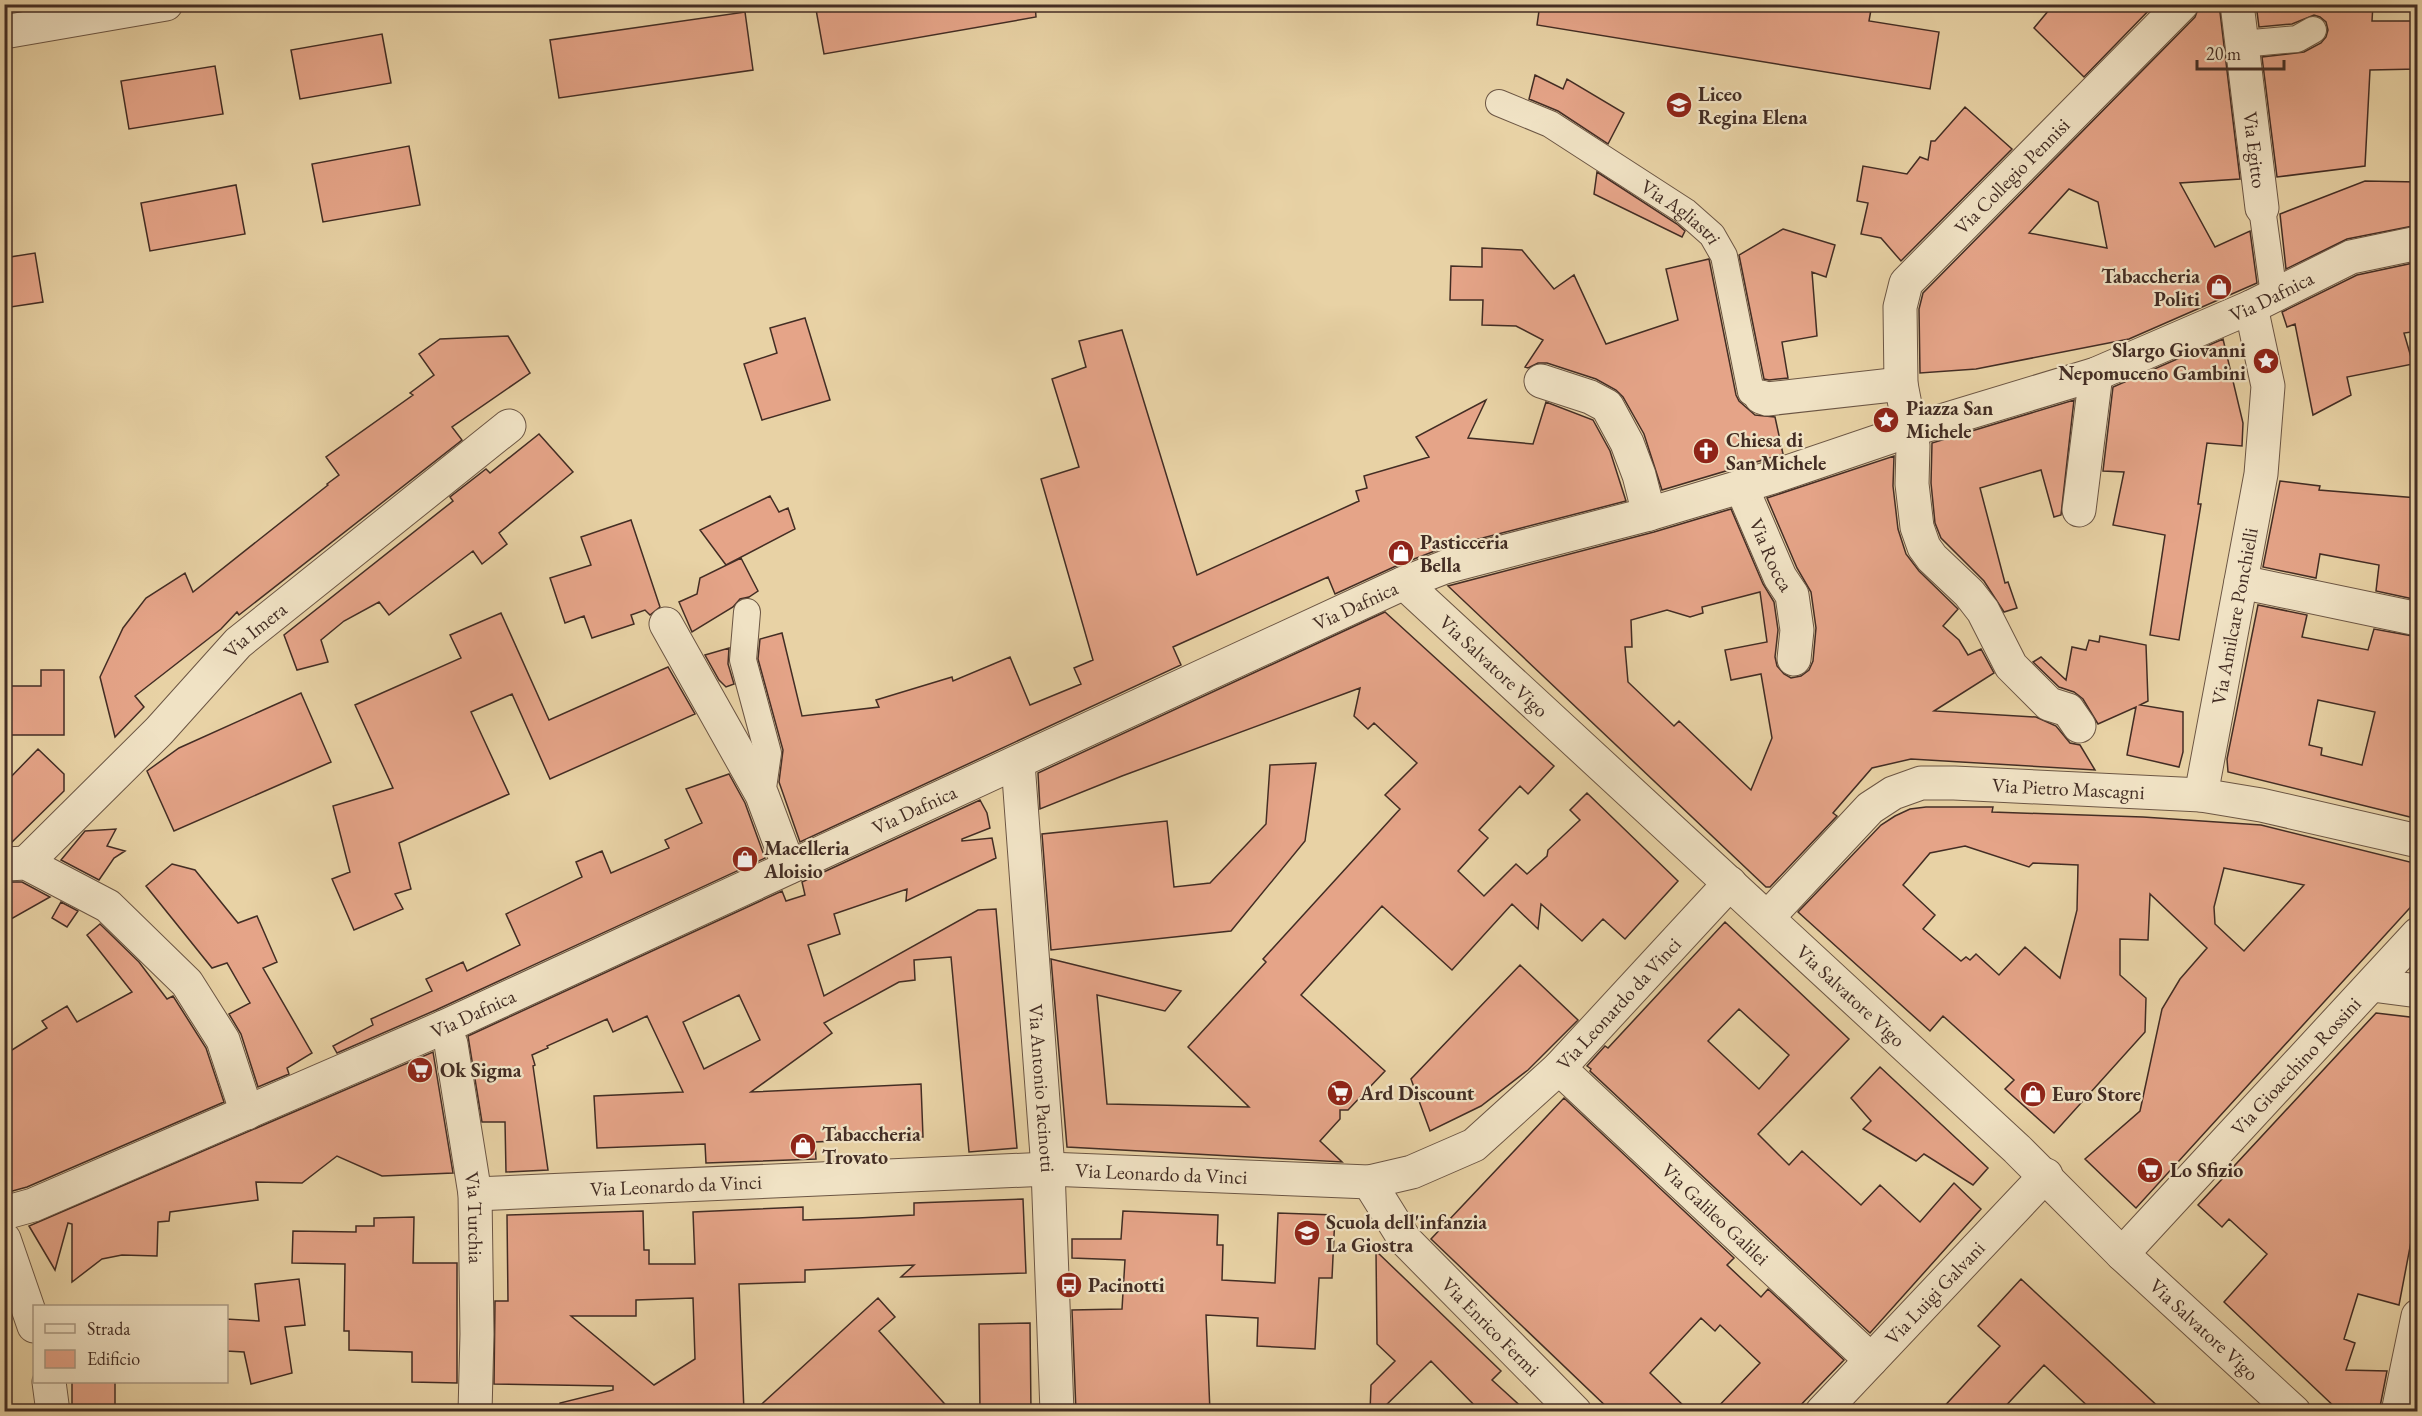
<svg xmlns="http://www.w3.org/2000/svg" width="2422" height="1416" font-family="'EB Garamond',serif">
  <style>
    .building { fill: #e5a488; stroke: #432d24; stroke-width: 1.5; fill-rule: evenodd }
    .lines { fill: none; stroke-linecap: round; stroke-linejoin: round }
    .pedestrian-casing { stroke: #6c5644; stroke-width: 28 }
    .minor-casing { stroke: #6c5644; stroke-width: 35 }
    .tertiary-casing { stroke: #6c5644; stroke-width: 35 }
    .pedestrian { stroke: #f0e2c4; stroke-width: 26 }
    .minor { stroke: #f0e2c4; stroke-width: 33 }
    .tertiary { stroke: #f0e2c4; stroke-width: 33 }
    .labels { text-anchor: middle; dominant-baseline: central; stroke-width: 4.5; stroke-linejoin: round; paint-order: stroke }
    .poi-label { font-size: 20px; font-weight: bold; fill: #432d24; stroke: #f0e2c4; text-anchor: start }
    .street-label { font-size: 20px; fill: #432d24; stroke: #f0e2c4 }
  </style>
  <rect width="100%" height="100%" fill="#e8d2a5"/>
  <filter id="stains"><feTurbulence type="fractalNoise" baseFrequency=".00333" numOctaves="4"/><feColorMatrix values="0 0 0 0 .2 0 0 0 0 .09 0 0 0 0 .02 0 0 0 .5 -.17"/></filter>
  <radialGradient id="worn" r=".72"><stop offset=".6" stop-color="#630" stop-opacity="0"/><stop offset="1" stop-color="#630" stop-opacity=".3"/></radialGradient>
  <path class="building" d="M815,4H1035L1036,17L824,54Z
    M1540,4H1767L1806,11L1807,4H1872L1869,21L1939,32L1930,89L1537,25Z
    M2054,4H2155L2084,77L2034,28Z
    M2200,4H2219L2240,179L2180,183L2215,247L2250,231L2257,283L2129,339L1976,369L1920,373L1919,309L1923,293L2195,17ZM2069,189L2098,202L2107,248L2029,233Z
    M2256,4H2373L2372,21H2418V69L2370,70L2365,166L2277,177L2262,57L2304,52L2321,43L2326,37L2328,30L2326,22L2320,17L2314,15L2292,24L2259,27Z
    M745,12L753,70L559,98L550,40Z
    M382,34L391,83L300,99L291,50Z
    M215,66L223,114L129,129L121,81Z
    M1535,75L1563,89L1567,79L1624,113L1608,144L1558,111L1529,99Z
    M1965,107L2012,149L1901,261L1881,238L1861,234L1868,203L1857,201L1863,166L1907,174L1920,157L1928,160L1931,141H1935Z
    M409,146L420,205L323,222L312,164Z
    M1597,172L1677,224L1685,231L1682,237L1594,194Z
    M2365,181L2418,182V225L2347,239L2286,269L2280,214Z
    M236,185L245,234L150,251L141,203Z
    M1783,229L1835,245L1826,277L1812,272L1817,336L1782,342L1788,378L1769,380L1764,379L1739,255Z
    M1482,248L1522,250L1554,289L1574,275L1606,344L1678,320L1666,269L1709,259L1736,395L1739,401L1755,415L1775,417L1783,454L1662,490L1644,434L1623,397L1616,390L1596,379L1547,363H1538L1528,368L1525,367L1543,340L1516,326L1482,325L1483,300H1450L1451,266L1482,267Z
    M35,253L43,302L4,308V258Z
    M2418,262V331L2404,333L2413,364L2347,377L2351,395L2313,415L2295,324L2287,327L2282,312L2357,275Z
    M805,318L830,400L762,420L744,364L777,353L770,328Z
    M1122,330L1197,575L1359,501L1356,491L1367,488L1364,476L1429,457L1416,437L1486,400L1468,438L1533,444L1546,402L1593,420L1610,451L1626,501L1440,549L1396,566L1335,594L1328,577L1173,647L1181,665L800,842L779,782L783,750L758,659L760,639L782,633L802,716L879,707L876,700L952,677L953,681L1010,657L1030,705L1081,684L1074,668L1093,660L1041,479L1079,467L1052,379L1086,367L1079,341Z
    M508,336L530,373L452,427L462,440L239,615L237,612L221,629L135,696L144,707L115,737L100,677L123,628L146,598L185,573L193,592L328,485L327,484L339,475L326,457L413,395L410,393L434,375L419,354L440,339Z
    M2223,339L2243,423L2242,446L2207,443L2198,504H2201L2179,640L2150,635L2165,535L2113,525L2124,472L2103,471L2113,387Z
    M2074,400L2061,515L2054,517L2041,470L1980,488L2005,583L2008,582L2017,608L2004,612L1984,581L1941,538L1935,523L1931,483L1932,443Z
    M539,434L573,472L499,533L507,544L482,564L473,551L389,615L379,602L344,621L321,640L328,662L297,670L284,635L453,501L450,497L486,469L490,473Z
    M1894,456L1893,486L1898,529L1906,554L1919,571L1958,609L1943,626L1959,640L1968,655L1981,649L1994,673L1934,711L2036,717L2056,726L2070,743L2080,745L2095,770L1911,759L1872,768L1833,813L1837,816L1770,887H1766L1448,586L1654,532L1731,509L1763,584L1774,602L1778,630L1775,657L1777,666L1784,674L1791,678L1801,676L1809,670L1813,661L1816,628L1811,592L1797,568L1767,498ZM1760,592L1767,642L1725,650L1731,680L1761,674L1772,738L1751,790L1679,721L1674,726L1628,682L1625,647H1632L1631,620L1667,610L1690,617L1703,613L1702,607Z
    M2280,481L2320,486L2319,490L2418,498V600L2376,591L2379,565L2320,554L2316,578L2263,567Z
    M770,496L779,512L788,508L795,529L726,565L700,530Z
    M631,520L660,607L650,615L645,610L631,615L634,624L592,638L584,616L565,623L550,578L591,565L581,537Z
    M741,558L758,591L749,597L740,599L733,607L692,632L679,602L697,594L700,578Z
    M2258,605L2307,615L2302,637L2368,650L2374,629L2418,637V819L2228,772L2227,759ZM2318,700L2375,712L2362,765L2321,755L2322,748L2309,745Z
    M1385,612L1554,766L1528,794L1520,786L1479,830L1488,838L1458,871L1484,896L1516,864L1527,874L1547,856L1548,850L1580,820L1570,810L1587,793L1678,881L1625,939L1603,919L1582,941L1541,904L1538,929L1512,904L1452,970L1382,906L1301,995L1385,1071L1348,1110H1340V1119L1320,1141L1342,1162L1067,1147L1051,959L1181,991L1165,1011L1097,995L1107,1104L1249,1107L1188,1047L1266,962L1263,959L1400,809L1385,795L1417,763L1374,723L1368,729L1354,716L1360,688L1122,776L1040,809L1038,773Z
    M501,613L549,720L668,667L695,714L550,779L512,694L471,712L509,794L399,843L411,889L395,894L403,909L354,930L332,879L350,872L333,806L393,788L355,705L461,658L450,635Z
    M2100,636L2146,645L2148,701L2140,705L2183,712V752L2179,767L2127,755L2136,707L2098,724L2083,699L2074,692L2059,687L2033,662L2041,657L2066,680L2072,647L2086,650L2089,640L2099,642Z
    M729,648L728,664L734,684L726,687L719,680L705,655Z
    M41,670H64V735H4V686H41Z
    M301,693L331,762L174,831L147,771L179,748Z
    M38,749L64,774V791L9,845H4V784Z
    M1316,763L1305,841L1231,931L1051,950L1042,834L1167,821L1174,887L1210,883L1266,824L1270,765Z
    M729,774L745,803L765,858L436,1010L337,1053L333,1046L373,1025L371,1019L432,991L426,979L463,962L467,971L520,945L506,914L582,877L576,862L602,851L611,873L669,848L665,840L702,823L686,789Z
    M980,800L987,813L990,828L962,839V841L992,838L996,858L906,901L907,889L834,914L840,934L808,945L824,996L978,910L996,909L1017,1148L969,1152L951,957L914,960L915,980L899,982L824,1023L832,1033L751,1092L921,1084L923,1137L815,1142L816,1159L734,1162L706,1163L705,1144L597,1148L594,1096L683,1092L647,1016L613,1032L607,1019L547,1046L548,1048L532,1055L535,1065L533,1066L548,1170L506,1172L505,1122H482L468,1036L782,891L786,901L805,895L802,882ZM739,995L760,1040L704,1069L683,1022Z
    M1926,807H1993L1992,812L2143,817L2261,825L2418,864V899L2136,1208L2085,1159L2140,1111L2162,1009L2180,979L2207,948L2150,894L2148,940L2120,939V975L2146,998L2145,1032L2054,1133L2005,1089L2014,1080L1943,1016L1930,1031L1798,912L1881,825L1895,816L1910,809ZM1965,846L2029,867L2033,863L2078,865L2077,910L2060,978L2025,947L1999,975L1976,954L1970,960L1966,957L1961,961L1923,929L1935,915L1903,885L1930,853ZM2224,868L2304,885L2244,951L2215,924L2214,907Z
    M116,829L107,846L125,851L114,858L99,880L61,860L85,831Z
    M172,864L195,870L238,923L257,916L277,962L263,968L312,1053L287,1068L289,1074L258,1087L241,1034L229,1014L250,1003L227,963L212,968L146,886Z
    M4,882H22L50,897L4,923Z
    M61,902L78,911L67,927L52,918Z
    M1725,922L1849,1039L1758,1134L1789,1165L1802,1151L1861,1205L1880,1185L1920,1222L1954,1183L1981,1209L1870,1333L1590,1071L1591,1069L1587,1066L1605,1046L1608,1048ZM1739,1009L1789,1055L1759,1089L1708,1041Z
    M100,924L139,962L167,999L173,996L206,1048L224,1102L27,1187L9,1192L4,1184V1055L47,1028L42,1021L67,1006L77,1022L132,992L87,935Z
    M1520,965L1578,1020L1528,1070L1481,1106L1430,1131L1411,1079Z
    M2376,1013L2418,1018V1205L2399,1305L2358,1294L2344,1339L2355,1343L2346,1370L2387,1371L2379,1412H2340L2224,1302L2267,1254L2229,1219L2222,1227L2198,1205Z
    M433,1052L453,1173L382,1176L337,1156L302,1183L256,1182L258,1200L170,1212L169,1221L158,1222L157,1256L122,1255L102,1259L72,1282V1224L68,1223L55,1270L29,1226Z
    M1880,1067L1988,1168L1973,1185L1924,1154L1916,1161L1863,1129L1871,1121L1851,1098Z
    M1564,1098L1734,1258L1727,1265L1761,1297L1768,1289L1844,1360L1794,1412H1713L1760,1363L1720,1325L1715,1331L1701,1318L1650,1373L1690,1412H1612L1431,1239Z
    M1023,1199L1026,1273L901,1277L914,1265L805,1270V1282L739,1284L744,1412H561L560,1403L613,1390V1386L494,1384L495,1301H508L507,1215L643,1211L644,1250H649V1264H695L693,1212L803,1207V1220L858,1218L914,1215V1203ZM693,1298L695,1359L654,1385L571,1316H636V1300Z
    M1123,1211L1218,1215L1217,1245H1223L1222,1280L1275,1283L1278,1213L1335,1215L1332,1278H1319L1315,1349L1257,1346L1258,1318L1206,1315L1210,1412H1076L1072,1310L1122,1309L1125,1260L1072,1258V1239H1121Z
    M414,1217L413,1263H457V1383L412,1382V1352L349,1350V1331H344L345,1264L292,1263L293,1231L356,1232V1226H374V1218Z
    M1376,1251L1501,1371L1492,1380L1527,1412H1481L1431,1361L1379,1412H1370L1371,1385L1395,1361L1377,1344Z
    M299,1279L305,1325L285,1327L292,1373L251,1384L244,1352L226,1351V1319L259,1321L255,1284Z
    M2021,1279L2164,1412H2094L2044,1365L2000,1412H1939L2000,1346L1978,1326Z
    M878,1298L895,1317L879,1331L952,1412H753Z
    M1030,1323L1031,1412H980L979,1324Z
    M72,1382H115V1408H72Z"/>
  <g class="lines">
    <defs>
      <g id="pedestrian">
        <path d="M2241,44L2297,39L2313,30"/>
        <path id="s1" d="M1499,103L1550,124L1686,212L1712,235L1724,256L1751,392L1761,397"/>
        <path d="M2262,208L2274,295"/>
        <path d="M747,612L743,660L768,753L762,795"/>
      </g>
      <g id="minor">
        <path id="s2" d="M2237,4L2262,208"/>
        <path d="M4,32L166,4"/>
        <path d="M1541,381L1590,397L1607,406L1627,443L1639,475L1649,514"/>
        <path d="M1761,397L1767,399L1901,384"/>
        <path id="s3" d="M1741,486L1780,577L1792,595L1797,630L1794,659"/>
        <path d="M2079,510L2096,374"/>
        <path d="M2241,582L2418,619"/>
        <path id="s4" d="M1404,583L1445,567L1649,514L1773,477L1911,430L2096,374L2251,307L2351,257L2418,243"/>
        <path d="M666,624L762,795L789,867"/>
        <path id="s5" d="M2079,726L2068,710L2049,704L2011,666L1983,611L1969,593L1932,558L1924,547L1917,527L1912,484L1913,446L1901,384L1900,307L1906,283L2182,4"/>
        <path id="s6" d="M1018,763L1048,1169L1057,1412"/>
        <path id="s7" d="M2201,795L2261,474L2268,386L2251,307"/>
        <path id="s8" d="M26,863L159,731L238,643L509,426"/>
        <path d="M6,864L26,863L108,906L187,983L223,1040L247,1113"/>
        <path id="s9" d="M1768,917L1870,808L1893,793L1921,783H1954L2201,795L2261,805L2418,841"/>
        <path d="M2372,985L2418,991"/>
        <path id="s10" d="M444,1027L451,1044L475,1194L477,1334L475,1412"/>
        <path id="s11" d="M1559,1068L1871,1360"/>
        <path id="s12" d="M1369,1182L1405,1240L1575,1412"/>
        <path id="s13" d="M475,1194L1048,1169L1369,1182L1412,1172L1474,1145L1559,1068L1730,883"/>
        <path d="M4,1239L34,1326"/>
        <path id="s14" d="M2122,1254L2418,934"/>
        <path d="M49,1382L53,1412"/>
        <path id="s15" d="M1822,1412L2046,1175"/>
        <path d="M2398,1412L2418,1316"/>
      </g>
      <g id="tertiary">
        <path id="s16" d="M4,1213L33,1205L444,1027L1404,583L2017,1149L2122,1254L2294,1412"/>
      </g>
    </defs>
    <use href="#pedestrian" class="pedestrian-casing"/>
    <use href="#minor" class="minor-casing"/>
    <use href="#tertiary" class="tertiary-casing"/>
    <use href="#pedestrian" class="pedestrian"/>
    <use href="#minor" class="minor"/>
    <use href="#tertiary" class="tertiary"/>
  </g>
  <defs>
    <symbol id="school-disc" viewBox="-11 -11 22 22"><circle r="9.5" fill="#8f2418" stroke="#f0e2c4"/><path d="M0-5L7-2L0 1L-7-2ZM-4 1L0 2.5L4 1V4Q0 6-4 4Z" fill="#fff"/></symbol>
    <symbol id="shop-disc" viewBox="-11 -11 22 22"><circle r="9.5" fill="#8f2418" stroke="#f0e2c4"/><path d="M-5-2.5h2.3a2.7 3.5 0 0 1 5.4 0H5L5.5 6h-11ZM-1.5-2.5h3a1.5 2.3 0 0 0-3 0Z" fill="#fff"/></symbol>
    <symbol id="sight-disc" viewBox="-11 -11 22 22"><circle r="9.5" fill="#8f2418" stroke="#f0e2c4"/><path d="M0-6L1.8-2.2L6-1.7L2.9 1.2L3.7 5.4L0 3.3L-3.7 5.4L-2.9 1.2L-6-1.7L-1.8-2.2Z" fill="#fff"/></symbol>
    <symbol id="church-disc" viewBox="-11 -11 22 22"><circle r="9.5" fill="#8f2418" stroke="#f0e2c4"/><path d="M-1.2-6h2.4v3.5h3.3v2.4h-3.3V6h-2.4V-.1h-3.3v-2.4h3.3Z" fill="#fff"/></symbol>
    <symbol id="supermarket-disc" viewBox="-11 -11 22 22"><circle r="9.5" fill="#8f2418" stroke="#f0e2c4"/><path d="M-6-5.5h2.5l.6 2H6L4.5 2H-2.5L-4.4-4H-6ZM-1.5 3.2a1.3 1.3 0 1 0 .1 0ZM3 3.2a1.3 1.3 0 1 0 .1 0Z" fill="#fff"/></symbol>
    <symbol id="bus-disc" viewBox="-11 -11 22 22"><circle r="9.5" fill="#8f2418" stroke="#f0e2c4"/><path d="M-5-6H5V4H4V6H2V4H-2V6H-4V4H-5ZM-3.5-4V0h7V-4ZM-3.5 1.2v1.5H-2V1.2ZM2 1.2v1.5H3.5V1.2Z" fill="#fff"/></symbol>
  </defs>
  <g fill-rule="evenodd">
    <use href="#school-disc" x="1664" y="90" width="30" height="30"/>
    <use href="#shop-disc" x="2204" y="272" width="30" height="30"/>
    <use href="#sight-disc" x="2251" y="346" width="30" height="30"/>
    <use href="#sight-disc" x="1871" y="405" width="30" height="30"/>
    <use href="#church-disc" x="1691" y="436" width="30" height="30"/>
    <use href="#shop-disc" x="1386" y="538" width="30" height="30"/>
    <use href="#shop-disc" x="730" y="844" width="30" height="30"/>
    <use href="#supermarket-disc" x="405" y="1055" width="30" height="30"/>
    <use href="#supermarket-disc" x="1325" y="1078" width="30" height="30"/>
    <use href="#shop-disc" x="2018" y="1079" width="30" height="30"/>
    <use href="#shop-disc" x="788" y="1131" width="30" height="30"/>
    <use href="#supermarket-disc" x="2135" y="1155" width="30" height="30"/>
    <use href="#school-disc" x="1292" y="1218" width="30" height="30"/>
    <use href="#bus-disc" x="1054" y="1270" width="30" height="30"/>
  </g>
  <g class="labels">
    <g class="poi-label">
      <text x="1698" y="94">Liceo<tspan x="1698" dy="23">Regina Elena</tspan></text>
      <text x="2200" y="276" text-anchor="end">Tabaccheria<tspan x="2200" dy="23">Politi</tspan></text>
      <text x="2246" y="350" text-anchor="end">Slargo Giovanni<tspan x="2246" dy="23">Nepomuceno Gambini</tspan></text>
      <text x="1906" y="408">Piazza San<tspan x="1906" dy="23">Michele</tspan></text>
      <text x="1726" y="440">Chiesa di<tspan x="1726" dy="23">San Michele</tspan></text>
      <text x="1420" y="542">Pasticceria<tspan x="1420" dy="23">Bella</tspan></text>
      <text x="764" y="848">Macelleria<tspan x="764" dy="23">Aloisio</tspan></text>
      <text x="440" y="1070">Ok Sigma</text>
      <text x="1360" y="1093">Ard Discount</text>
      <text x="2052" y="1094">Euro Store</text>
      <text x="822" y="1134">Tabaccheria<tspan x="822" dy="23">Trovato</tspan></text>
      <text x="2170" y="1170">Lo Sfizio</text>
      <text x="1326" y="1222">Scuola dell'infanzia<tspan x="1326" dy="23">La Giostra</tspan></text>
      <text x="1088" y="1285">Pacinotti</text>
    </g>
    <g class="street-label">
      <text stroke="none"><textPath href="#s2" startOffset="147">Via Egitto</textPath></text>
      <text stroke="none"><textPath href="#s5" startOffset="660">Via Collegio Pennisi</textPath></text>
      <text stroke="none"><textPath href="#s1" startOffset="213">Via Agliastri</textPath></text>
      <text stroke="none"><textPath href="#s4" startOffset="915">Via Dafnica</textPath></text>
      <text stroke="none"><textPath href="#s3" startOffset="75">Via Rocca</textPath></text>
      <text stroke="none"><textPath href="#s16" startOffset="1482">Via Dafnica</textPath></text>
      <text stroke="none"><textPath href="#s7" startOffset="182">Via Amilcare Ponchielli</textPath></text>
      <text stroke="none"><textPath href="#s8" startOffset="327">Via Imera</textPath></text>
      <text stroke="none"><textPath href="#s16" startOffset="1658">Via Salvatore Vigo</textPath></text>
      <text stroke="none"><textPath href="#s9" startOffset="354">Via Pietro Mascagni</textPath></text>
      <text stroke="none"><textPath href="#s16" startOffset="996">Via Dafnica</textPath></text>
      <text stroke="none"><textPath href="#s16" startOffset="2144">Via Salvatore Vigo</textPath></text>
      <text stroke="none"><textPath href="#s13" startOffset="1209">Via Leonardo da Vinci</textPath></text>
      <text stroke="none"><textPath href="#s16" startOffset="510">Via Dafnica</textPath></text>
      <text stroke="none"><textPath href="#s14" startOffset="256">Via Gioacchino Rossini</textPath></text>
      <text stroke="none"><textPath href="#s6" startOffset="326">Via Antonio Pacinotti</textPath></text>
      <text stroke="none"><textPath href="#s13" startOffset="687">Via Leonardo da Vinci</textPath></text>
      <text stroke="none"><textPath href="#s13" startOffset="201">Via Leonardo da Vinci</textPath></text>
      <text stroke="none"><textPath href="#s11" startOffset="214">Via Galileo Galilei</textPath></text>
      <text stroke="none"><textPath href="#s10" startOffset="194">Via Turchia</textPath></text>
      <text stroke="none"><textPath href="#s15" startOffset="164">Via Luigi Galvani</textPath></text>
      <text stroke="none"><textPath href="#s12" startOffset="190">Via Enrico Fermi</textPath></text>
      <text stroke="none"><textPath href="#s16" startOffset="2630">Via Salvatore Vigo</textPath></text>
    </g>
  </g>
  <rect width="2422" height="1416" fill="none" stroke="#e8d2a5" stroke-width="24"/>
  <rect x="6" y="6" width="2410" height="1404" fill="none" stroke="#432d24" stroke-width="3"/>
  <rect x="12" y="12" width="2398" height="1392" fill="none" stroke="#432d24" stroke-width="1.5"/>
  <rect x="33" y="1305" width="195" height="78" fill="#f0e2c4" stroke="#ab9a84" stroke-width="1.5"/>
  <rect x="45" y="1324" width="30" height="9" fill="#f0e2c4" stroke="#ab9a84" stroke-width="1.5"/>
  <text x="87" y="1335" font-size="18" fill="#432d24">Strada</text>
  <rect x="45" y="1350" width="30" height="18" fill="#e5a488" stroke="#ab9a84" stroke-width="1.5"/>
  <text x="87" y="1365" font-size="18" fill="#432d24">Edificio</text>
  <path d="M2197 60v9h87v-9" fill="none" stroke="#432d24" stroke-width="3"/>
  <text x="2206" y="60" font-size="18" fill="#432d24" stroke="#f0e2c4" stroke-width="4.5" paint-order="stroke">20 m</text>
  <rect width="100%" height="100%" filter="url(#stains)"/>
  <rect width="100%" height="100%" fill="url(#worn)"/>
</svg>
